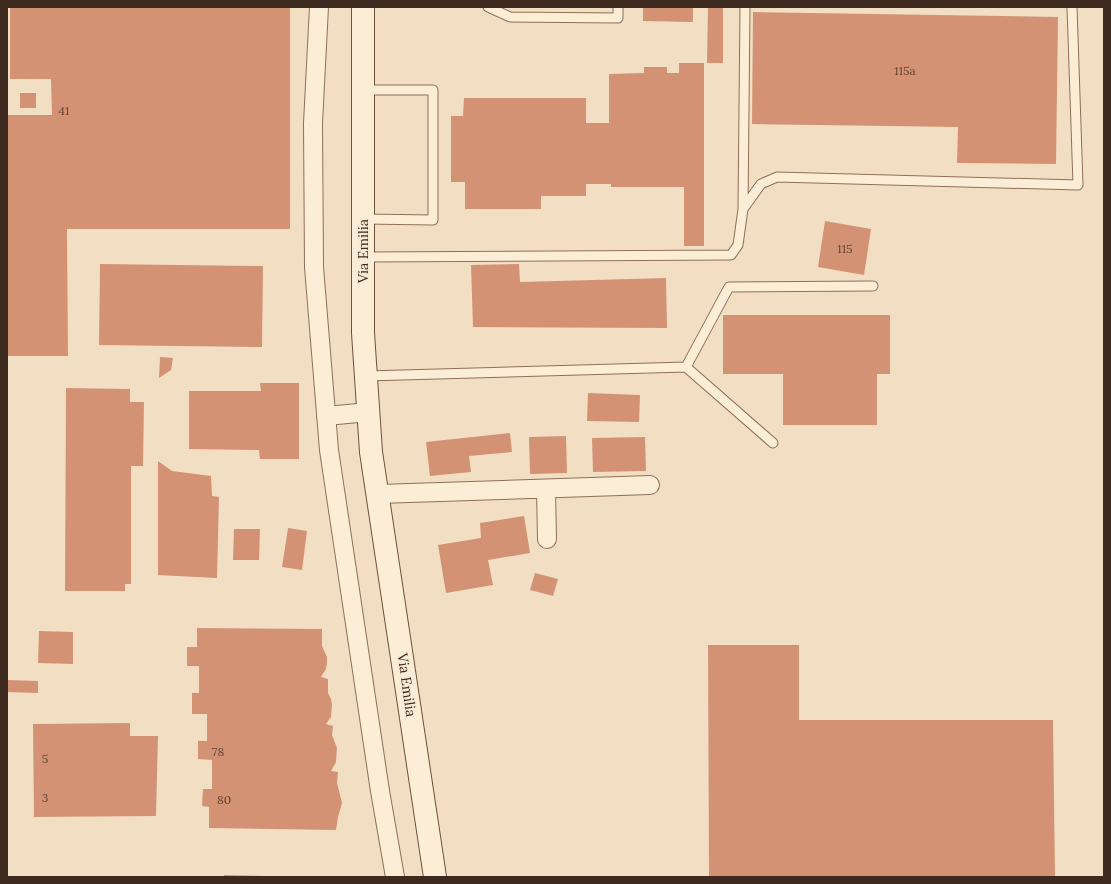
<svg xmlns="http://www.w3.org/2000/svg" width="1111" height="884" font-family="Lora,serif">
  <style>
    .building { fill: #d49275 }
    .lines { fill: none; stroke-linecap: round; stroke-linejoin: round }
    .service-casing { stroke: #8e6f58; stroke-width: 11 }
    .minor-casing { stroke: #8e6f58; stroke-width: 20 }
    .secondary-casing { stroke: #704f3b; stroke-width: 24 }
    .service { stroke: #fcedd7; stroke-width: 9 }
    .minor { stroke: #fcedd7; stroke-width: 18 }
    .secondary { stroke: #fcedd7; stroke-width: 22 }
    .labels { text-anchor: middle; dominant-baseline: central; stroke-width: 4; stroke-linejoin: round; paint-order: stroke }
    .number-label { font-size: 12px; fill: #634333 }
    .street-label { font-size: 14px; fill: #3d291d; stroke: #f9ead3 }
  </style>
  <rect width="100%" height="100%" fill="#f2dfc3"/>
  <path class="building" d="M10,7H290V229H67L68,356H8L7,115H52L51,79H10Z
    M643,7H693V22L643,21Z
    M708,7H723V63H707Z
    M753,12L1058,17L1056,164L957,163L958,127L752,124Z
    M679,63H704V246H684V187H611V184H586V196H541V209H465V182H451V116H463L464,98H586V123H609V74L644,73V67H667V73H679Z
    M20,93H36V108H20Z
    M825,221L871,229L864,275L818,267Z
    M100,264L263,266L262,347L99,345Z
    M519,264L520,282L666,278L667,328L473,327L471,265Z
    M723,315H890V374H877V425H783V374H723Z
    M160,357L173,358L171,370L159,378Z
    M260,383H299V459H260L259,450L189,449V391H261Z
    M66,388L130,389V402H144L143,466H131V584H125V591H65Z
    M588,393L640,395L639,422L587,421Z
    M510,433L512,452L469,456L471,472L430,476L426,442Z
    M566,436L567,473L530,474L529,437Z
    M645,437L646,471L593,472L592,438Z
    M158,461L172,471L211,476L212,496L219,497L217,578L158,575Z
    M524,516L530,553L488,560L493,585L446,593L438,545L481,538L480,523Z
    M288,528L307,531L302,570L282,567Z
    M234,529H260L259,560H233Z
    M535,573L558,579L553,596L530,590Z
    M197,628L322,629V646L327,657V663L326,669L321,677L328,679V693L331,699L332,705L331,717L326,724L333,726L332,735L337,748L336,762L331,771L338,772L337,783L342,803L338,817L336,830L209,828V807L202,806L203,789H212V760L198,759V741H207V714H192V693H199V666H187V647H197Z
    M39,631L73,632V664L38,663Z
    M708,645H799V720H1053L1055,877H709Z
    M7,680L38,681V693L7,692Z
    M130,723V736H158L156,816L34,817L33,724Z
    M224,875L263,876V877H224Z"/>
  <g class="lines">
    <defs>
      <path id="service" d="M488,7L510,17L618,18V7
        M363,90H433V220L364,219
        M743,209L761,184L777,177L1078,185L1072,7
        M364,257L731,255L738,245L743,209L745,7
        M686,367L729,287L873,286
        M366,376L686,367L773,443"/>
      <path id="minor" d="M319,7L313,123L314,267L329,450L380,791L395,877
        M326,416L369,412
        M546,489L547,539
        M378,494L650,485"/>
      <path id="secondary" d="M363,7V333L371,452L435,877"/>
    </defs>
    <use href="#service" class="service-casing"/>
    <use href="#minor" class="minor-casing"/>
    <use href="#secondary" class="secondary-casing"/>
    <use href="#service" class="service"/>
    <use href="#minor" class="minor"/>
    <use href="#secondary" class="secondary"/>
  </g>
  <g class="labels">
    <g class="number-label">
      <text x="905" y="70">115a</text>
      <text x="64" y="110">41</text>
      <text x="845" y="248">115</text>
      <text x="218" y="751">78</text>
      <text x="45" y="758">5</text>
      <text x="45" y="797">3</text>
      <text x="224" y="799">80</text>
    </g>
    <g class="street-label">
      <text transform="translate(363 251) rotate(-90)">Via Emilia</text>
      <text transform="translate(407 685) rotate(82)">Via Emilia</text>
    </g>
  </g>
  <rect width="1111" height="884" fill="none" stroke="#3d291d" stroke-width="16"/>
</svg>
